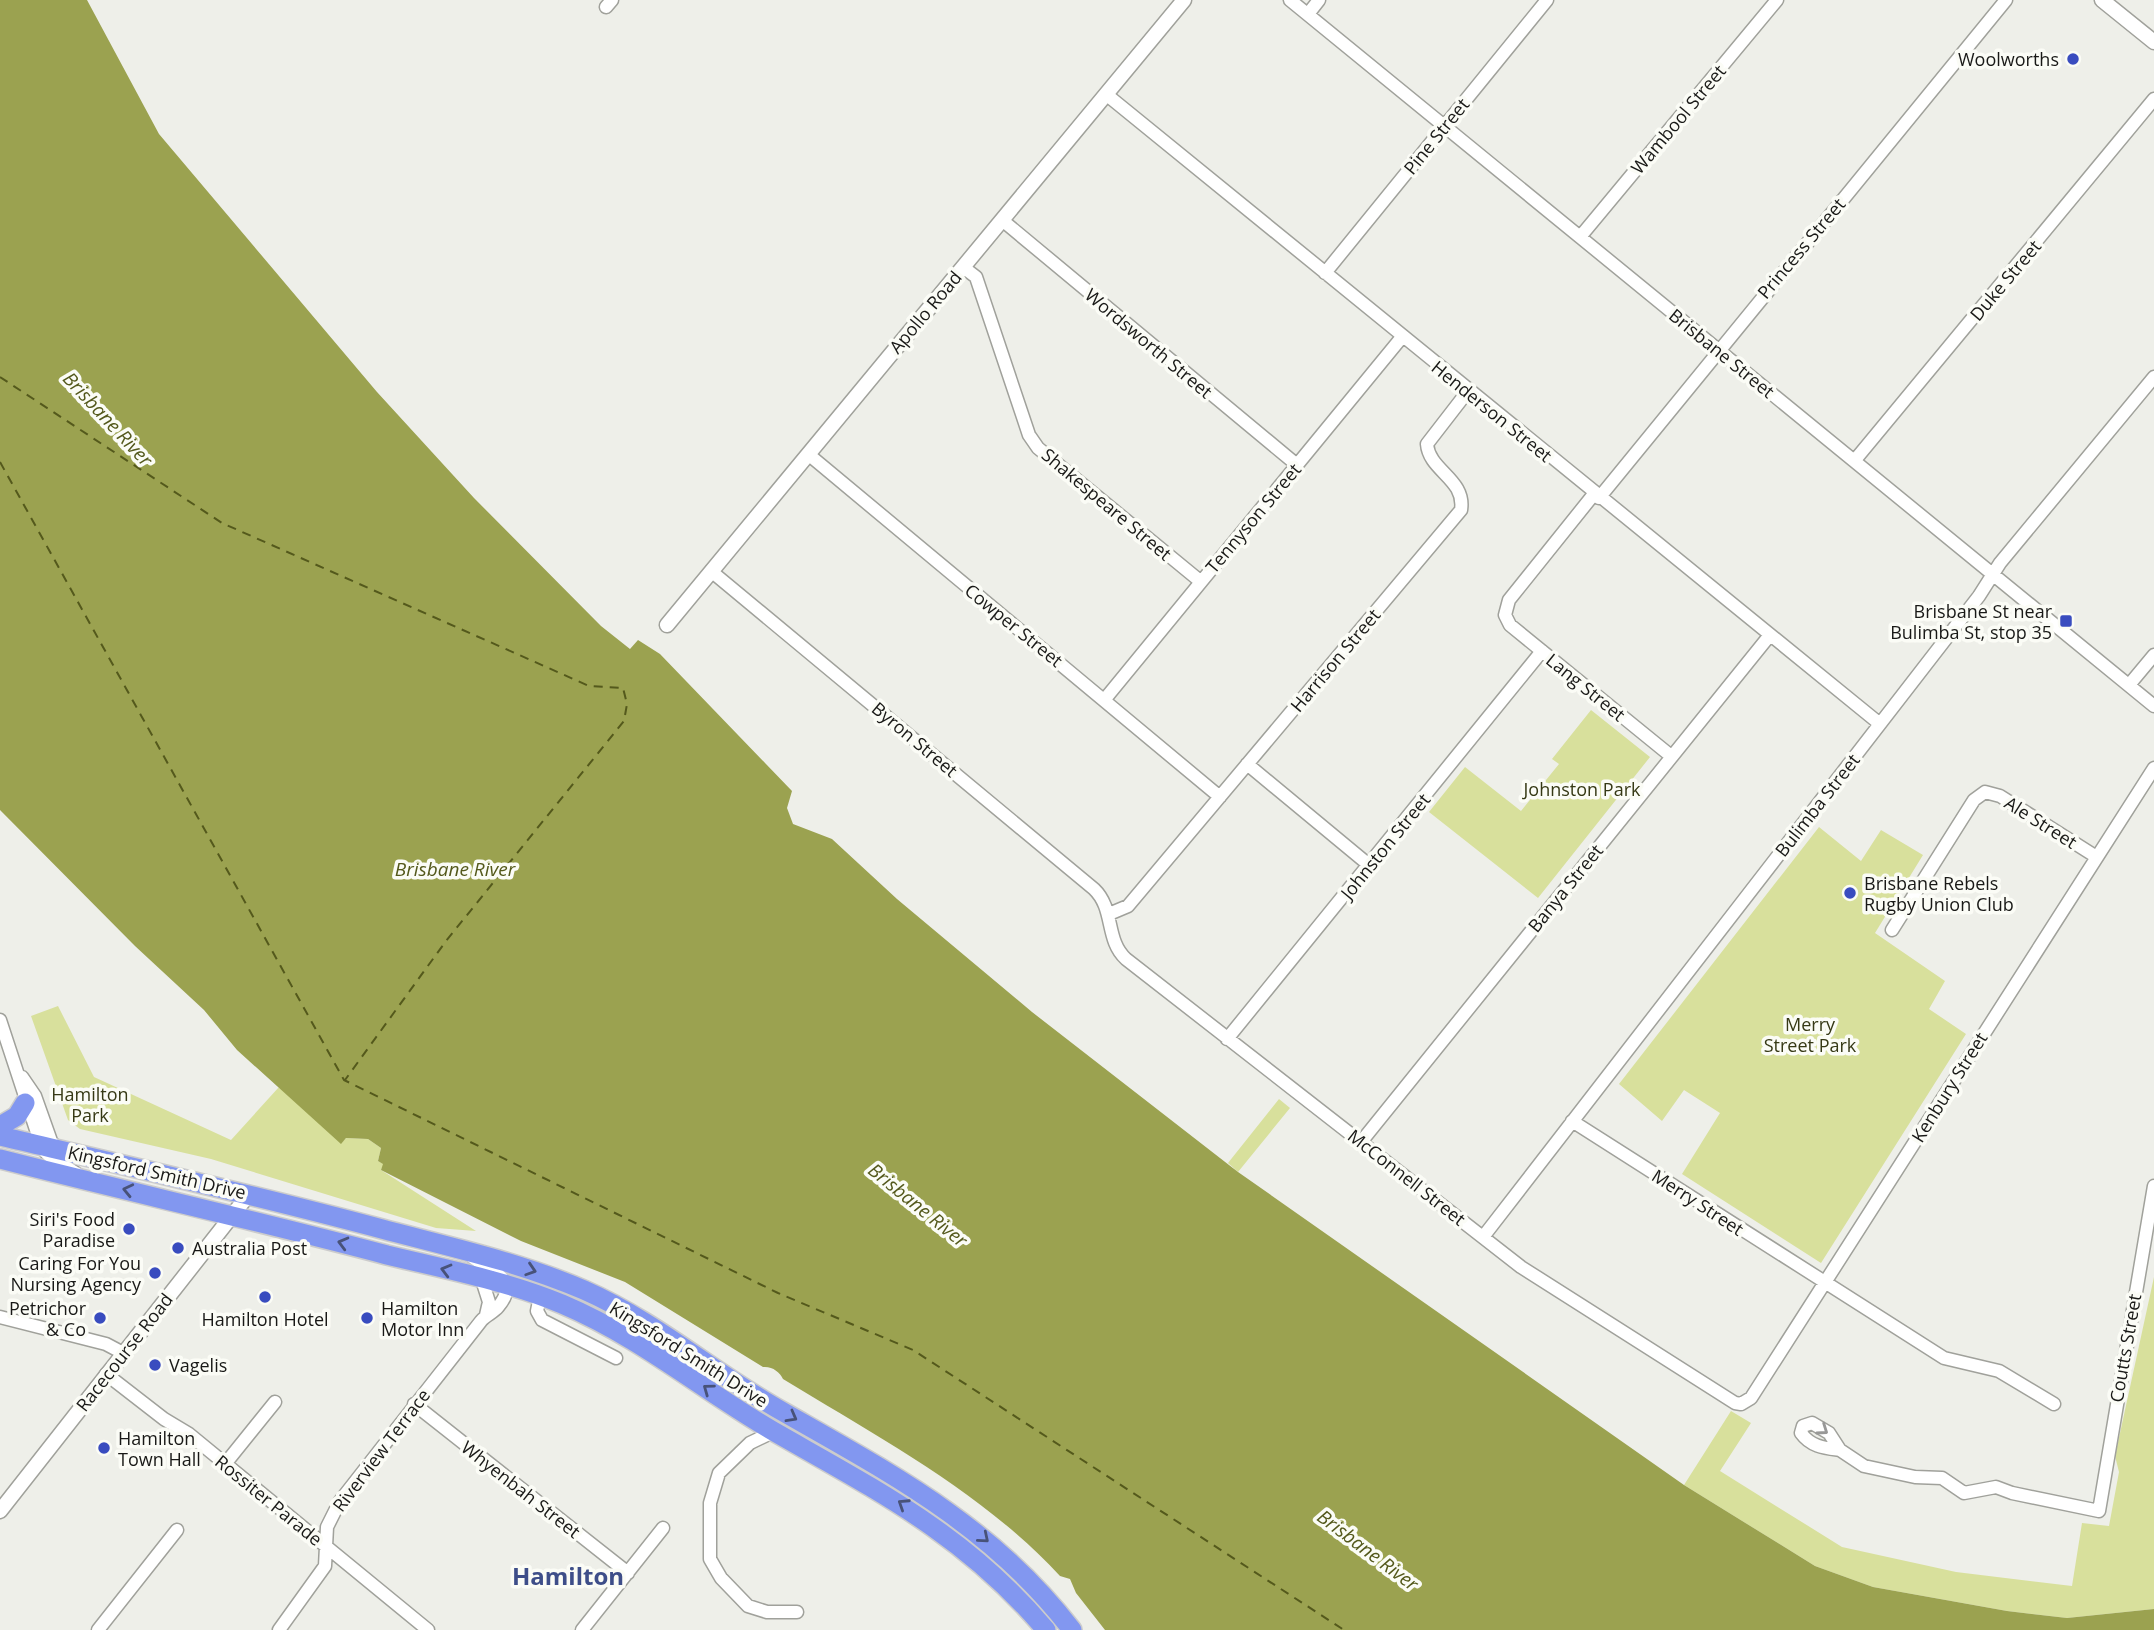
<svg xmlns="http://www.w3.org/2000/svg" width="2154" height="1630" font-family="'Open Sans',sans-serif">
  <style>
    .green { fill: #d8e09c }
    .water { fill: #9ba250 }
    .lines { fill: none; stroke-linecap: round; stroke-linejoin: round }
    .ferry { stroke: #54591c; stroke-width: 2; stroke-dasharray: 9 7; stroke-linecap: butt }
    .minor-casing { stroke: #a0a19b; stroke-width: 15 }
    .tertiary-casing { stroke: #a0a19b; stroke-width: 17 }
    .trunk-casing { stroke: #ccc; stroke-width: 22 }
    .minor { stroke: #fff; stroke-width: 12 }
    .tertiary { stroke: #fff; stroke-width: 14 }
    .trunk { stroke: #8297f0; stroke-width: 19 }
    .oneway { stroke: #485279 }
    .oneway2 { stroke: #989897 }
    .poi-dot { fill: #394cbf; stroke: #fbfcf6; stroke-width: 2.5 }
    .labels { text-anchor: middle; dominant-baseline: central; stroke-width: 7; stroke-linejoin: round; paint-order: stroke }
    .poi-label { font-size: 18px; fill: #191917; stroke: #fbfcf6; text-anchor: end }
    .street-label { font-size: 18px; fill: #191917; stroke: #fbfcf6 }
    .park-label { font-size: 18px; fill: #363915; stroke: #fbfcf6 }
    .water-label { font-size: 19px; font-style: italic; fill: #54591c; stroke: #fbfcf6 }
    .district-label { font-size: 24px; font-weight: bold; fill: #3e4e89; stroke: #fbfcf6 }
  </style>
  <rect width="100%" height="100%" fill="#eeefe9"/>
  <path class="green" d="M1591,710L1650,757L1538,898L1429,812L1465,767L1521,811L1559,764L1552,759Z
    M1819,827L1861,861L1881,830L1923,855L1875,933L1945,981L1929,1009L1966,1034L1821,1263L1682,1174L1720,1113L1684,1090L1662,1121L1619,1084Z
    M58,1006L94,1077L231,1140L279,1087L341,1143L346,1138L368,1139L381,1148L378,1161L384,1164L381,1170L476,1231L436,1228L211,1159L80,1129L68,1120L31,1016Z
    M1279,1099L1290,1108L1238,1172L1228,1163Z
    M2154,1277V1609L2067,1618L2007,1611L1873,1587L1815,1566L1684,1485L1731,1411L1751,1423L1720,1471L1842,1547L1956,1572L2072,1586L2082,1523L2109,1526L2119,1472L2115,1456Z"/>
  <path class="water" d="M0,0H87L159,134L377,392L474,498L601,626L630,649L638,640L660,654L792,791L787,808L793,824L832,839L897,899L1032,1012L1238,1172L1684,1485L1815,1566L1873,1587L2007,1611L2067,1618L2154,1609V1630H1105L1076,1593L1070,1579L1060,1576C981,1491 881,1439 783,1379C780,1372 772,1366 763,1367L625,1282L521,1241L381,1170L383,1164L378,1161L381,1148L368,1139L346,1138L341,1144L237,1050L204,1010L135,946L0,810Z"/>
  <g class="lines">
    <path class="ferry" d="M0,377L222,523L589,686L623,688L627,704L624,721L446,941L345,1080
      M0,462L344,1080L778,1293L913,1350L1344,1630"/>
    <defs>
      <path id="minor" d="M1290,0L2154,706
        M606,7L612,0
        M1308,14L1319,0
        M1107,95L1880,724
        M1002,220L1297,465
        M1580,237L1777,0
        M963,267L976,277L1029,435L1038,448L1200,581
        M1325,273L1547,0
        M808,454L1220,797
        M1855,460L2154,99
        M1594,494L1509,600L1505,615L1510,625L1671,756
        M1599,498L2006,0
        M711,571L1094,889C1115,909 1105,940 1126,959L1521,1267L1735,1403L1741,1404L1751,1398L2154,768
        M2129,685L2154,655
        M1105,699L1402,337
        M1247,764L1369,865
        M1109,914L1128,906L1461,510C1466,479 1429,471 1427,444L1468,391
        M1892,930L1974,800L1985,792L2000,796L2095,856
        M0,1020L42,1148C52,1162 68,1166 81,1177
        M1227,1039L1542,651
        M22,1077L35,1096L51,1141L57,1149
        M1572,1121L1944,1358L1999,1371L2054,1404
        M1361,1142L1770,635
        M1483,1237L1979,596L2000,563L2154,377
        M482,1280L489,1302L486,1315
        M540,1296L537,1311L542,1320L616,1358
        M0,1317L106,1344L123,1353
        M106,1374L164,1419L189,1434L428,1630
        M414,1404L628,1573
        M775,1431L750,1443L719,1473L710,1503V1559L721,1578L748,1606L767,1612H797
        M1840,1450C1825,1448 1811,1447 1801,1433L1803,1426L1812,1423L1829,1433L1840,1450L1864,1466L1915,1477L1942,1478L1964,1493L1996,1487L2012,1493L2099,1511L2154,1186
        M225,1464L275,1402
        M98,1630L177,1530
        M279,1630L325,1566L327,1527L340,1501L481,1321C486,1315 493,1313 498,1307C523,1277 486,1270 470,1255
        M582,1630L663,1528"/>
      <path id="tertiary" d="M2102,0L2154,42
        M667,625L1184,0
        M0,1511L249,1194"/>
      <path id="trunk" d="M0,1126L17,1116L25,1103
        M0,1136C128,1166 255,1195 382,1229C450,1247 519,1262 584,1290C657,1322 716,1375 785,1413C894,1475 994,1528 1072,1630
        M0,1159C129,1192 259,1221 387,1255C445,1269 507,1281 562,1304C640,1337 701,1389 773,1431C878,1491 966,1535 1046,1630"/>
    </defs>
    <use href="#minor" class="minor-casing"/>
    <use href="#tertiary" class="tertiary-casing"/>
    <use href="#trunk" class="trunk-casing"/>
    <use href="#minor" class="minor"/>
    <use href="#tertiary" class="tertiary"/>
    <use href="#trunk" class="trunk"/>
  </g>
  <defs><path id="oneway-chevron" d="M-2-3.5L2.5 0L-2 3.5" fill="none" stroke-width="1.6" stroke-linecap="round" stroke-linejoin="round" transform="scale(1.75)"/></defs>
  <g class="oneway">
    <use href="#oneway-chevron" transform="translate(128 1190) rotate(-167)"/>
    <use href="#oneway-chevron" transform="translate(343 1243) rotate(-165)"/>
    <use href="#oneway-chevron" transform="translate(446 1270) rotate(-165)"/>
    <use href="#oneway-chevron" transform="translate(531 1270) rotate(18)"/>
    <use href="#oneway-chevron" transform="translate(708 1389) rotate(-144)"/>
    <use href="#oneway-chevron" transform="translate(792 1417) rotate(29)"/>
    <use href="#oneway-chevron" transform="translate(903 1504) rotate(-147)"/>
    <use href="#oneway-chevron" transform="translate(984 1538) rotate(40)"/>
  </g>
  <use class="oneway2" href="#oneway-chevron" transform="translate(1823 1430) rotate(35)"/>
  <g class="poi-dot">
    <circle cx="2073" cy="59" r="7"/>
    <rect x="2059" y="614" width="14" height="14" rx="3.5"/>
    <circle cx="1850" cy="893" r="7"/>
    <circle cx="129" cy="1229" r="7"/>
    <circle cx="178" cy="1248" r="7"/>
    <circle cx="155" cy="1273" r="7"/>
    <circle cx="265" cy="1297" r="7"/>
    <circle cx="100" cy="1318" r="7"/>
    <circle cx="367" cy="1318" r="7"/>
    <circle cx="155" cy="1365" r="7"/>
    <circle cx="104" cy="1448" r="7"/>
  </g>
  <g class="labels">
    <g class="poi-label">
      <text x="2059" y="59">Woolworths</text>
      <text x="2052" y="611">Brisbane St near<tspan x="2052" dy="21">Bulimba St, stop 35</tspan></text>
      <text x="1864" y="883" text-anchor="start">Brisbane Rebels<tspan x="1864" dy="21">Rugby Union Club</tspan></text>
      <text x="115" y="1219">Siri's Food<tspan x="115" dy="21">Paradise</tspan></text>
      <text x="192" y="1248" text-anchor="start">Australia Post</text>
      <text x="141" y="1263">Caring For You<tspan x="141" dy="21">Nursing Agency</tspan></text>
      <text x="86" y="1308">Petrichor<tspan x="86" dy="21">&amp; Co</tspan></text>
      <text x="381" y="1308" text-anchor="start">Hamilton<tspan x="381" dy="21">Motor Inn</tspan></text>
      <text x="265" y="1319" text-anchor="middle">Hamilton Hotel</text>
      <text x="169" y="1365" text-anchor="start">Vagelis</text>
      <text x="118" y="1438" text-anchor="start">Hamilton<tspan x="118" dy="21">Town Hall</tspan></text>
    </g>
    <g class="street-label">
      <text transform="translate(1678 119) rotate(-50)">Wambool Street</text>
      <text transform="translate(1436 136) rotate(-51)">Pine Street</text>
      <text transform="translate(1801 248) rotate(-50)">Princess Street</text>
      <text transform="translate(2005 280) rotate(-50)">Duke Street</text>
      <text transform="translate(925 312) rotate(-50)">Apollo Road</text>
      <text transform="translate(1149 343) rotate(40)">Wordsworth Street</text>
      <text transform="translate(1722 353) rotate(39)">Brisbane Street</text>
      <text transform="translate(1492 411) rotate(39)">Henderson Street</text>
      <text transform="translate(1107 504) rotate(40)">Shakespeare Street</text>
      <text transform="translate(1253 518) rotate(-50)">Tennyson Street</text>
      <text transform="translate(1014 625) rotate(39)">Cowper Street</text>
      <text transform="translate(1335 660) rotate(-50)">Harrison Street</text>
      <text transform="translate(1586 687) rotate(39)">Lang Street</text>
      <text transform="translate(915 739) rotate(40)">Byron Street</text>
      <text transform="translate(1817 805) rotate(-52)">Bulimba Street</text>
      <text transform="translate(2041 822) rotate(32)">Ale Street</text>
      <text transform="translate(1385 846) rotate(-51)">Johnston Street</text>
      <text transform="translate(1565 888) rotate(-51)">Banya Street</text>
      <text transform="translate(1949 1087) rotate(-58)">Kenbury Street</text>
      <text transform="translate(157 1172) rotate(13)">Kingsford Smith Drive</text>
      <text transform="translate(1407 1177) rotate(38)">McConnell Street</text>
      <text transform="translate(1698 1202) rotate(33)">Merry Street</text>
      <text transform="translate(2125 1348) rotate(-80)">Coutts Street</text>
      <text transform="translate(124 1352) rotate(-52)">Racecourse Road</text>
      <text transform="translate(689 1354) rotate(32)">Kingsford Smith Drive</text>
      <text transform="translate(381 1450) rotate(-53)">Riverview Terrace</text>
      <text transform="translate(521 1489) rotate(38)">Whyenbah Street</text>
      <text transform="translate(269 1500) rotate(39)">Rossiter Parade</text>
    </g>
    <g class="park-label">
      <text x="1582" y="789">Johnston Park</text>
      <text x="1810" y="1024">Merry<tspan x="1810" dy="21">Street Park</tspan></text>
      <text x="90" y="1094">Hamilton<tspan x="90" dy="21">Park</tspan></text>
    </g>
    <g class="water-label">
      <text transform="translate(108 419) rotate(47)">Brisbane River</text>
      <text x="455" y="869">Brisbane River</text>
      <text transform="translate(918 1205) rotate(39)">Brisbane River</text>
      <text transform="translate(1368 1550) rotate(37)">Brisbane River</text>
    </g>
    <g class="district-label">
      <text x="568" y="1575">Hamilton</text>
    </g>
  </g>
</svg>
